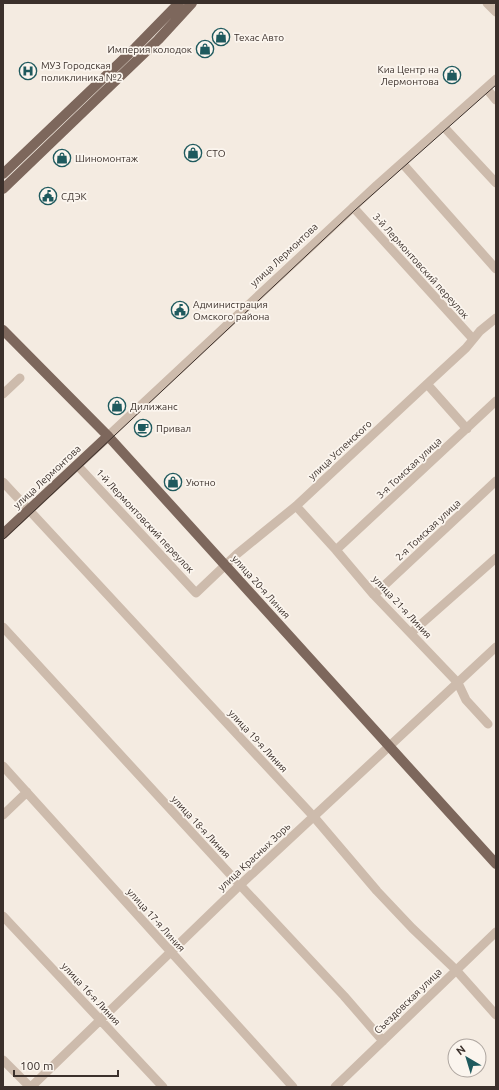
<svg xmlns="http://www.w3.org/2000/svg" width="499" height="1090" font-family="Ubuntu,sans-serif">
  <style>
    .lines { fill: none; stroke-linecap: round; stroke-linejoin: round }
    .minor { stroke: #cdbbac; stroke-width: 9 }
    .major { stroke: #7d675c; stroke-width: 10 }
    .tram { stroke: #3b302b; stroke-width: 1 }
    .labels { text-anchor: middle; dominant-baseline: central; stroke-width: 3.5; stroke-linejoin: round; paint-order: stroke }
    .poi-label { font-size: 10px; fill: #3b302b; stroke: #fbf5ee; text-anchor: start }
    .street-label { font-size: 10px; fill: #3b302b; stroke: #fbf5ee }
  </style>
  <rect width="100%" height="100%" fill="#f4ebe1"/>
  <g class="lines">
    <path class="minor" d="M487,3L496,12
      M486,88L496,100
      M443,126L496,183
      M402,163L496,269
      M353,207L473,339
      M427,384L467,429
      M3,394L20,378
      M108,436L377,185L496,79
      M77,465L196,593L237,554L296,506L427,384L466,348L480,331L496,318
      M3,482L314,817L377,891L412,928L456,970L496,1015
      M296,506L336,550L374,595L458,683L466,700L488,724
      M336,550L496,401
      M374,595L496,481
      M3,627L240,885L344,996L383,1041
      M411,633L496,558
      M3,766L293,1087
      M3,815L27,792
      M3,916L163,1087
      M3,1060L30,1087
      M31,1087L240,885L496,647
      M335,1087L496,932"/>
    <path class="major" d="M3,174L135,48L179,3
      M3,189L158,40L192,3
      M3,330L108,436L496,864
      M3,534L108,436"/>
    <path class="tram" d="M3,540L355,210L496,85"/>
  </g>
  <defs>
    <symbol id="shop-ring" viewBox="-11 -11 22 22"><circle r="9.5" fill="#fbf5ee" stroke="#1f5a5e" stroke-width="1.5"/><path d="M-5-2.5h2.3a2.7 3.5 0 0 1 5.4 0H5L5.5 6h-11ZM-1.5-2.5h3a1.5 2.3 0 0 0-3 0Z" fill="#1f5a5e"/></symbol>
    <symbol id="hospital-ring" viewBox="-11 -11 22 22"><circle r="9.5" fill="#fbf5ee" stroke="#1f5a5e" stroke-width="1.5"/><path d="M-5-5h3v3.5h4V-5h3V5h-3V1.5h-4V5h-3Z" fill="#1f5a5e"/></symbol>
    <symbol id="civic-ring" viewBox="-11 -11 22 22"><circle r="9.5" fill="#fbf5ee" stroke="#1f5a5e" stroke-width="1.5"/><path d="M-.6-6.5H3V-4.5H.6V-3L4-1V1h2V6H-6V1h2V-1L-.6-3ZM-1.2 2.5V6h2.4V2.5Z" fill="#1f5a5e"/></symbol>
    <symbol id="cafe-ring" viewBox="-11 -11 22 22"><circle r="9.5" fill="#fbf5ee" stroke="#1f5a5e" stroke-width="1.5"/><path d="M-5.5-4.5H6V0H3Q3 3.5 0 3.5H-2.5Q-5.5 3.5-5.5 0ZM3-3.2v2h1.7v-2ZM-6 4.5H4V6H-6Z" fill="#1f5a5e"/></symbol>
  </defs>
  <g fill-rule="evenodd">
    <use href="#shop-ring" x="211" y="27" width="20" height="20"/>
    <use href="#shop-ring" x="195" y="39" width="20" height="20"/>
    <use href="#hospital-ring" x="18" y="61" width="20" height="20"/>
    <use href="#shop-ring" x="442" y="65" width="20" height="20"/>
    <use href="#shop-ring" x="183" y="143" width="20" height="20"/>
    <use href="#shop-ring" x="52" y="148" width="20" height="20"/>
    <use href="#civic-ring" x="38" y="186" width="20" height="20"/>
    <use href="#civic-ring" x="170" y="300" width="20" height="20"/>
    <use href="#shop-ring" x="107" y="396" width="20" height="20"/>
    <use href="#cafe-ring" x="133" y="418" width="20" height="20"/>
    <use href="#shop-ring" x="163" y="472" width="20" height="20"/>
  </g>
  <g class="labels">
    <g class="poi-label">
      <text x="234" y="37">Техас Авто</text>
      <text x="192" y="49" text-anchor="end">Империя колодок</text>
      <text x="41" y="65">МУЗ Городская<tspan x="41" dy="12">поликлиника №2</tspan></text>
      <text x="439" y="69" text-anchor="end">Киа Центр на<tspan x="439" dy="12">Лермонтова</tspan></text>
      <text x="206" y="153">СТО</text>
      <text x="75" y="158">Шиномонтаж</text>
      <text x="61" y="196">СДЭК</text>
      <text x="193" y="304">Администрация<tspan x="193" dy="12">Омского района</tspan></text>
      <text x="130" y="406">Дилижанс</text>
      <text x="156" y="428">Привал</text>
      <text x="186" y="482">Уютно</text>
    </g>
    <g class="street-label">
      <text transform="translate(284 255) rotate(-43)">улица Лермонтова</text>
      <text transform="translate(421 266) rotate(48)">3-й Лермонтовский переулок</text>
      <text transform="translate(340 450) rotate(-43)">улица Успенского</text>
      <text transform="translate(409 468) rotate(-43)">3-я Томская улица</text>
      <text transform="translate(47 477) rotate(-43)">улица Лермонтова</text>
      <text transform="translate(145 521) rotate(47)">1-й Лермонтовский переулок</text>
      <text transform="translate(428 530) rotate(-43)">2-я Томская улица</text>
      <text transform="translate(261 587) rotate(48)">улица 20-я Линия</text>
      <text transform="translate(402 607) rotate(47)">улица 21-я Линия</text>
      <text transform="translate(258 741) rotate(47)">улица 19-я Линия</text>
      <text transform="translate(201 827) rotate(47)">улица 18-я Линия</text>
      <text transform="translate(254 857) rotate(-43)">улица Красных Зорь</text>
      <text transform="translate(156 920) rotate(48)">улица 17-я Линия</text>
      <text transform="translate(91 994) rotate(47)">улица 16-я Линия</text>
      <text transform="translate(408 1001) rotate(-44)">Съездовская улица</text>
    </g>
  </g>
  <rect width="499" height="1090" fill="none" stroke="#3b302b" stroke-width="8"/>
  <g transform="translate(467 1058) rotate(322)"><circle r="19" fill="#fbf5ee" stroke="#aea6a0"/>
  <path d="M0-3L7 15L0 10L-7 15Z" fill="#1f5a5e"/>
  <text y="-6" font-size="11" font-weight="bold" text-anchor="middle" fill="#3b302b">N</text>
  </g>
  <path d="M14 1070v6h104v-6" fill="none" stroke="#3b302b" stroke-width="2"/>
  <text x="20" y="1070" font-size="12" fill="#3b302b" stroke="#fbf5ee" stroke-width="3" paint-order="stroke">100 m</text>
</svg>
